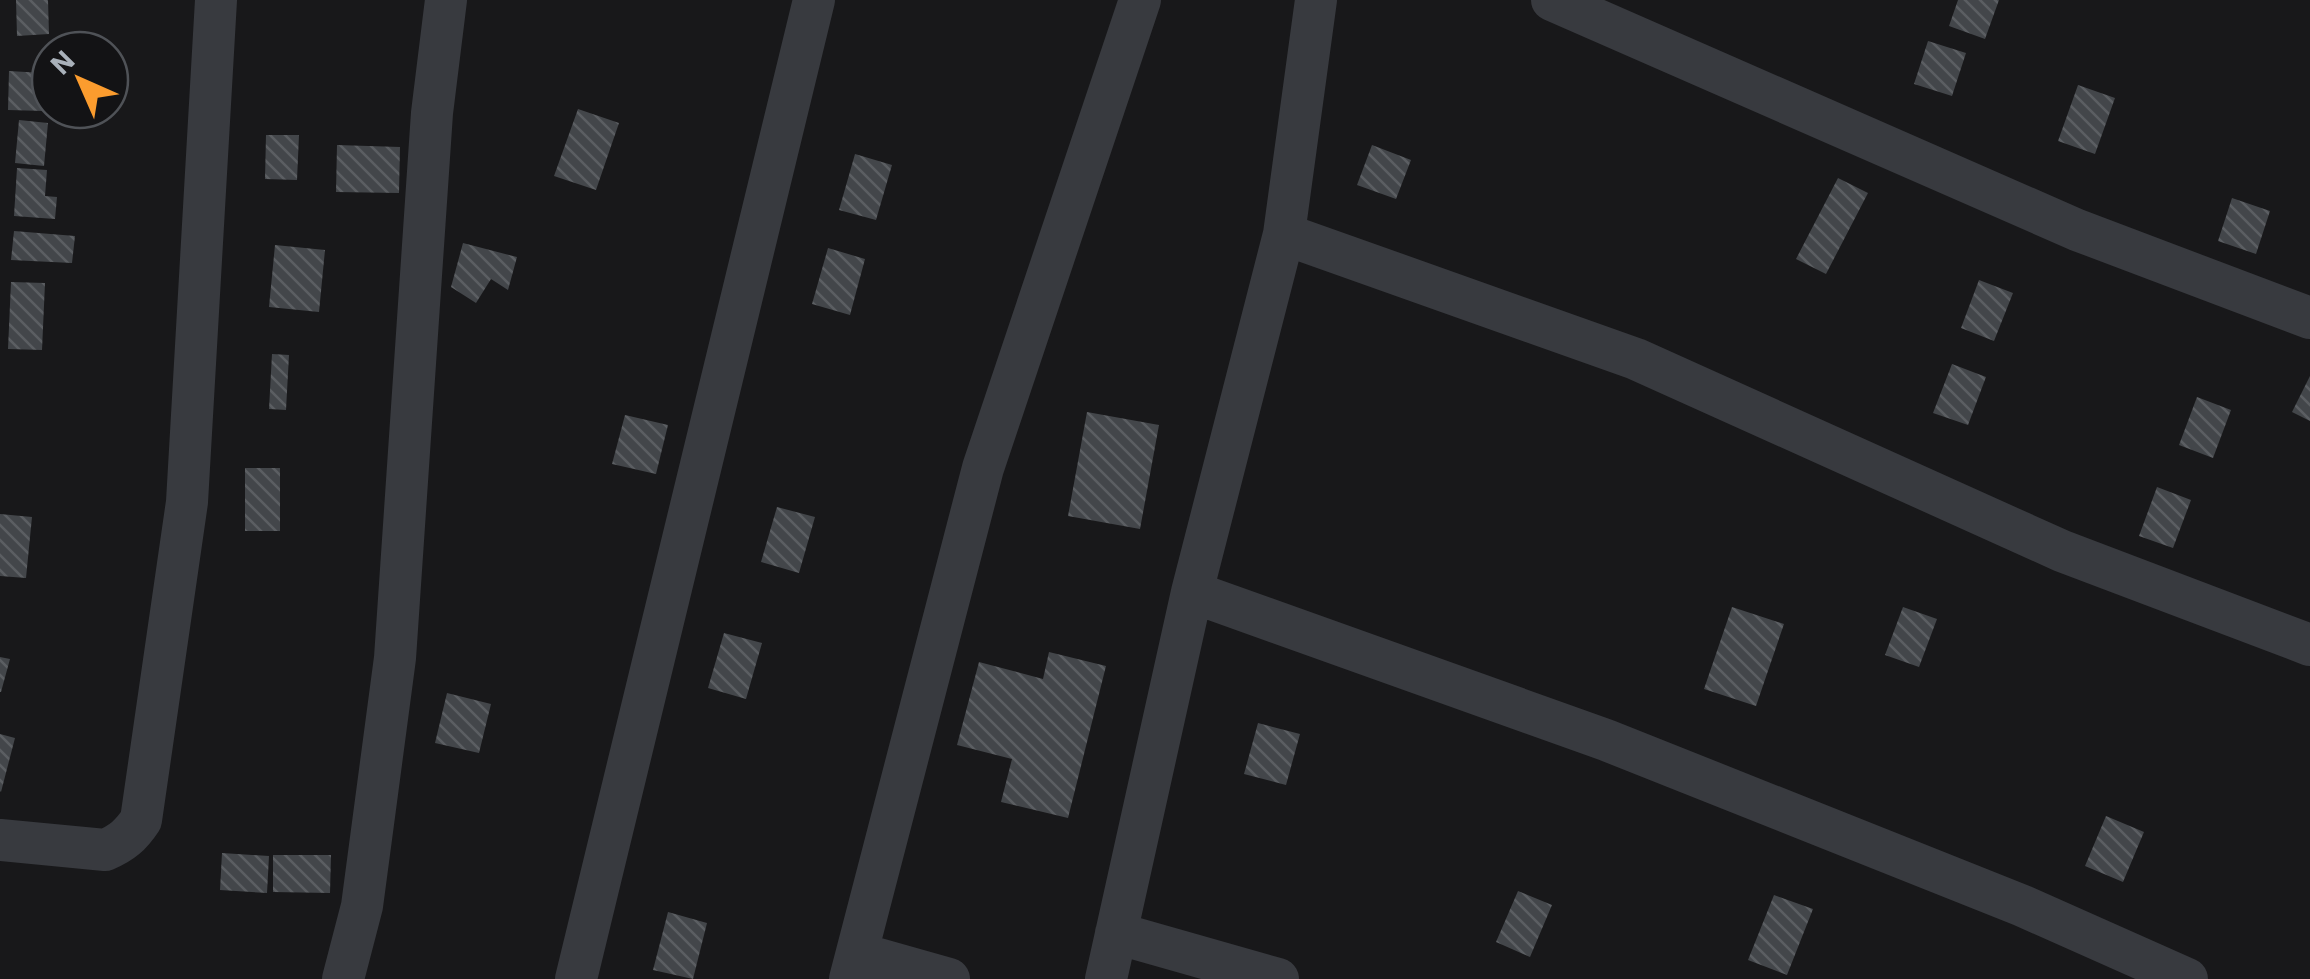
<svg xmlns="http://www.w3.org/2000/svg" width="2310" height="979" font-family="'IBM Plex Sans',sans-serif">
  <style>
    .building { fill: url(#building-back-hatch) }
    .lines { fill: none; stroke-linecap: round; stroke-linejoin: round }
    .minor { stroke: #383a3f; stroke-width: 42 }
  </style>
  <defs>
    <pattern id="building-back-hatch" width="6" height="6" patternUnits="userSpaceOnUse" patternTransform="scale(2.5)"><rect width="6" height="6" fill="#43464a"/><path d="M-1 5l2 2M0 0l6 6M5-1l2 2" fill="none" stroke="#5b5e62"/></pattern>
  </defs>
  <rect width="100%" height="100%" fill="#18181a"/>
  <path class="building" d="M16,0H48L49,34L17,36Z
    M1958,0H1999L1985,39L1949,26Z
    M1928,41L1966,53L1952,96L1914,84Z
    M9,71L43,73V88L48,92L44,111L8,110Z
    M2078,85L2115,98L2095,154L2058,141Z
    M578,109L619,123L596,190L554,176Z
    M19,120L48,123L44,166L15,163Z
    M266,135H299L297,180L265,179Z
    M337,145L400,147L399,193L336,192Z
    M1372,145L1411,160L1396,199L1357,185Z
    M855,154L892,165L876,220L839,210Z
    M17,168L47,170L45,196L57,197L55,219L14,216Z
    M1838,178L1868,193L1826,274L1796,259Z
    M2232,198L2270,211L2256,254L2218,241Z
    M14,231L75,236L72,263L11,260Z
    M463,243L517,257L508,290L491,279L476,303L451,287Z
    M275,245L325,250L319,312L269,307Z
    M828,248L865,259L850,315L812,304Z
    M1979,280L2013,293L1994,341L1961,328Z
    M11,282L45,283L42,350L8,349Z
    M272,354L289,355L286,410L269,409Z
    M1952,364L1986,377L1968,425L1933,413Z
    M2310,376V421L2292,412Z
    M2197,397L2231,410L2213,458L2179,445Z
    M1087,412L1159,425L1140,529L1068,516Z
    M625,415L668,425L656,474L612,464Z
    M245,468H280V531H245Z
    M2157,487L2191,500L2173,548L2139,536Z
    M777,507L815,517L799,573L761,562Z
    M0,514L32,517L26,578L0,576Z
    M1732,607L1784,624L1756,706L1704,689Z
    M1903,607L1937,619L1919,667L1885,655Z
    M724,633L762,643L746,699L708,688Z
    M1049,652L1106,666L1068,818L1001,802L1012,759L957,745L979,662L1043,679Z
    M0,657L10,659L1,692H0Z
    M447,693L491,704L479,753L435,743Z
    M1258,723L1300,734L1286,785L1244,774Z
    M0,734L15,738L1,792L0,791Z
    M2106,816L2144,832L2123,882L2085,866Z
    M222,853L269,856L267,893L220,890Z
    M273,855H331L330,893L273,892Z
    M1518,891L1552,905L1530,957L1496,942Z
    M1774,895L1813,909L1787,975L1748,960Z
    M668,912L707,923L693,979L653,970Z"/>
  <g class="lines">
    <path class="minor" d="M1552,0L2077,230L2310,318
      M1284,234L1636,359L2062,551L2310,645
      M1192,592L1606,740L2023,906L2187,979
      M0,840L105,850C122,843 131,835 141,820L187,502L216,0
      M1116,933L1278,979
      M857,953L949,979
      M343,979L362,906L395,658L432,113L446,0
      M576,979L814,0
      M850,979L983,468L1140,0
      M1106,979L1192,592L1284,234L1316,0"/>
  </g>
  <g transform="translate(80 80) rotate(315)"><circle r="48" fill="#131315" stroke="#4f5257" stroke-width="2.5"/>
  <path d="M0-8L18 38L0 25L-18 38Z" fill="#fb9c2e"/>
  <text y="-15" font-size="28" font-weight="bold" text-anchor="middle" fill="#a9b1ba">N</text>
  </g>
</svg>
